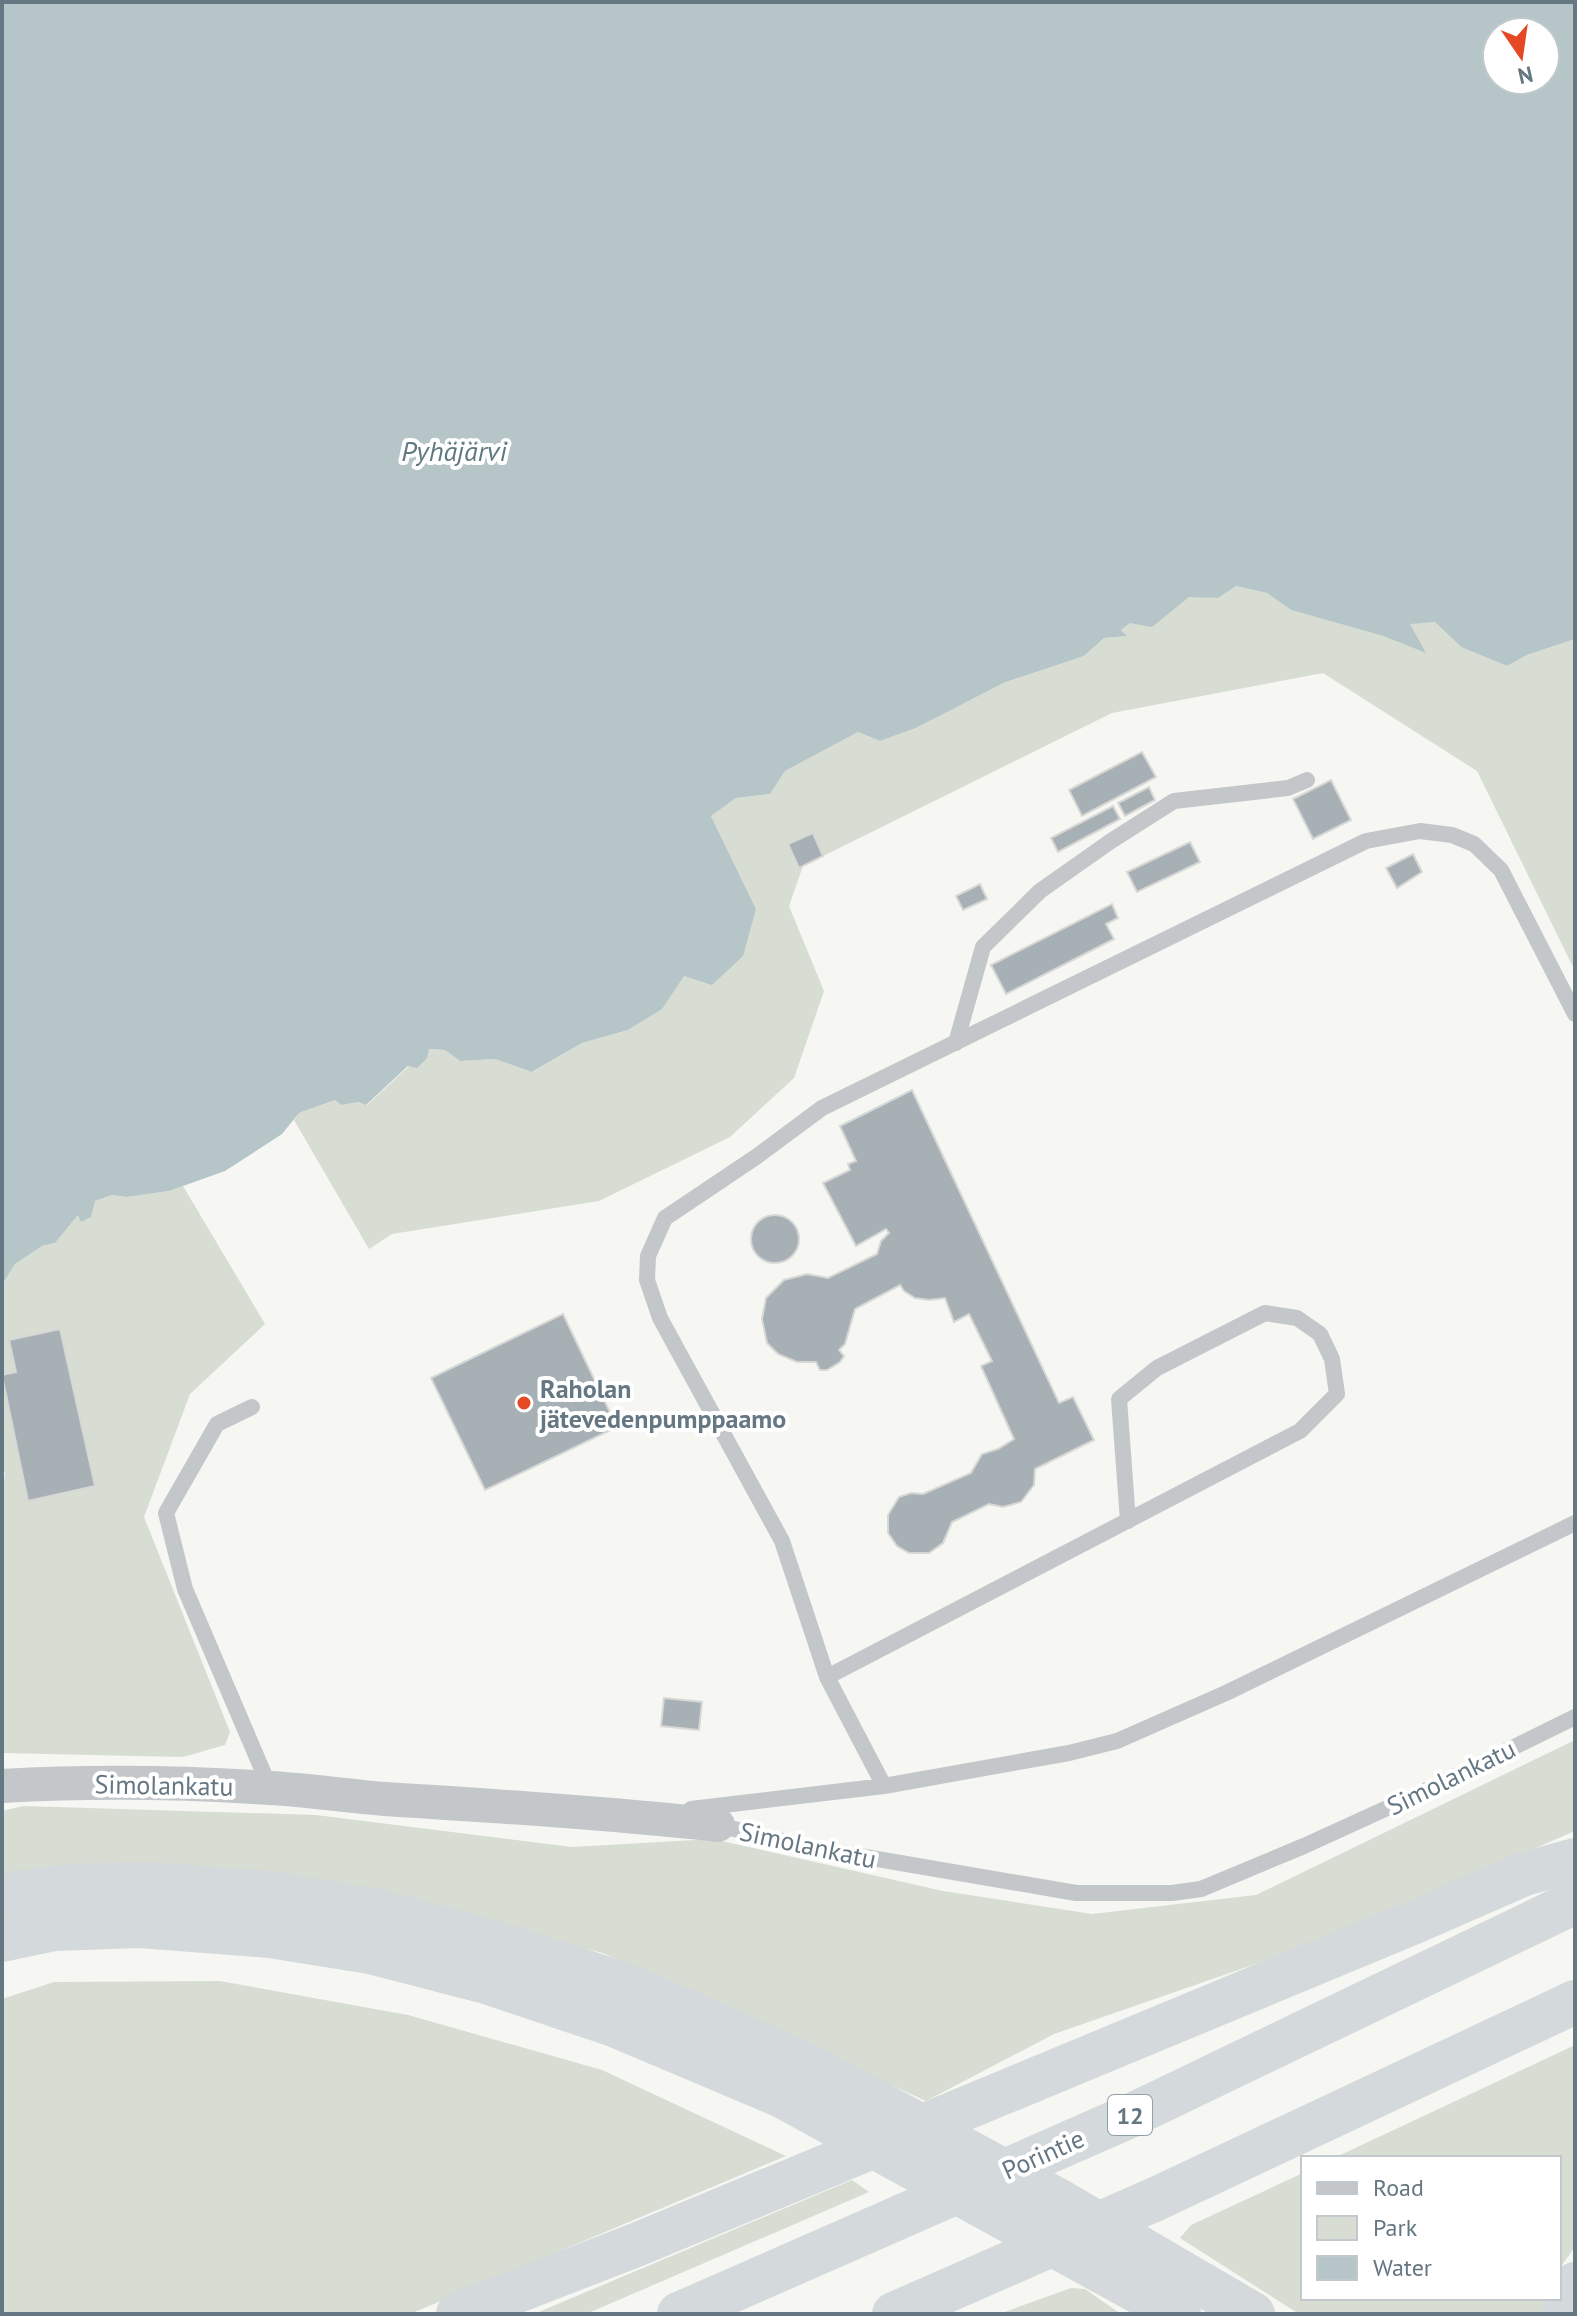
<svg xmlns="http://www.w3.org/2000/svg" width="1577" height="2316" font-family="'PT Sans',sans-serif">
  <style>
    .green { fill: #d7ddd3 }
    .water { fill: #b6c5c7; fill-rule: evenodd }
    .building { fill: #a7b0b5; stroke: #d7d7d5; stroke-width: 2 }
    .lines { fill: none; stroke-linecap: round; stroke-linejoin: round }
    .lane { stroke: #c3c7ca; stroke-width: 16 }
    .street { stroke: #c3c7ca; stroke-width: 34 }
    .highway { stroke: #d4d9dc; stroke-width: 44 }
    .poi-dot { fill: #e44824; stroke: #fff; stroke-width: 3 }
    .labels { text-anchor: middle; dominant-baseline: central; stroke-width: 8; stroke-linejoin: round; paint-order: stroke }
    .shield { fill: #fff; stroke: #93a0a8; stroke-width: 2 }
    .shield-label { font-size: 24px; font-weight: bold; fill: #657783 }
    .poi-label { font-size: 26px; font-weight: bold; fill: #657783; stroke: #fff; text-anchor: start }
    .street-label { font-size: 26px; fill: #657783; stroke: #fff }
    .water-label { font-size: 28px; font-style: italic; fill: #607980; stroke: #fff }
  </style>
  <rect width="100%" height="100%" fill="#f6f6f2"/>
  <path class="green" d="M1236,586L1267,593L1291,610L1383,636L1424,652L1409,623L1435,622L1461,647L1507,666L1527,655L1575,639V971L1477,771L1323,673L1112,713L803,866L789,906L824,991L794,1078L730,1137L599,1201L392,1234L369,1249L294,1120L299,1113L335,1100L341,1105L359,1102L367,1105L428,1049L445,1050L460,1061L495,1059L533,1072L582,1043L628,1030L661,1009L684,975L756,909L711,816L736,798L770,794L785,771L858,732L880,741L916,728L1005,681L1084,656L1104,638L1126,636L1121,630L1130,623L1175,606L1189,596L1218,598Z
    M183,1186L265,1324L190,1394L144,1517L230,1732L225,1745L183,1757L2,1753V1502L5,1473L2,1464V1285L15,1264L42,1246L55,1243L78,1215L95,1201L112,1195L127,1197L169,1191Z
    M1575,1740V1831L1316,1943L1054,2034L926,2101L603,1953L306,1883H2V1811L23,1806L316,1815L572,1847L713,1839L943,1891L1092,1914L1256,1895Z
    M220,1981L408,2015L602,2070L786,2156L410,2314H2V1999L54,1982Z
    M1575,2045V2247L1559,2269V2158H1334Z
    M1303,2173V2298H1552L1549,2314H1299L1180,2238L1191,2225Z
    M852,2180L869,2192L586,2314H534Z
    M1071,2288L1085,2289L1121,2314H999Z"/>
  <path class="water" d="M2,2H1575V639L1527,655L1507,666L1461,647L1435,622L1410,624L1426,653L1383,636L1291,610L1267,593L1236,586L1218,598L1189,597L1152,627L1130,623L1121,630L1127,636L1104,638L1084,656L1005,682L916,728L880,741L858,732L785,771L770,794L736,798L711,816L756,909L743,956L712,985L684,976L662,1009L628,1030L582,1043L532,1072L495,1059L460,1061L445,1050L429,1049L427,1058L417,1068L408,1066L366,1105L359,1102L341,1105L335,1100L299,1113L282,1134L225,1171L169,1191L127,1197L112,1195L95,1201L91,1217L81,1222L78,1215L55,1243L42,1246L15,1264L2,1285ZM1497,32H1545V80H1497Z"/>
  <path class="building" d="M1142,752L1156,777L1082,816L1069,790Z
    M1331,780L1351,820L1313,839L1293,799Z
    M1149,787L1155,800L1125,816L1118,803Z
    M1113,806L1120,819L1058,852L1051,838Z
    M813,833L823,856L799,868L788,844Z
    M1190,842L1200,862L1137,892L1127,872Z
    M1413,854L1422,872L1397,888L1386,868Z
    M980,884L987,899L963,910L956,896Z
    M1112,904L1118,918L1106,924L1114,939L1006,994L991,965Z
    M912,1090L1059,1403L1073,1397L1094,1440L1035,1469L1034,1485L1021,1502L1003,1507L989,1504L952,1522L943,1543L929,1553H909L897,1546L888,1533V1515L899,1497L911,1493L923,1494L971,1473L982,1454L998,1449L1014,1439L981,1366L992,1361L969,1314L954,1322L945,1298L929,1300L915,1298L904,1291L900,1285L855,1309L845,1344L839,1350L844,1356L840,1362L827,1370H820L816,1362H797L778,1354L767,1343L762,1319L766,1298L784,1280L807,1274L828,1278L877,1254L881,1241L889,1233L886,1229L856,1246L823,1183L850,1170L848,1164L856,1161L840,1126Z
    M751 1239a24 24 0 1 1 48 0a24 24 0 1 1-48 0Z
    M563,1314L617,1427L485,1490L431,1378Z
    M60,1329L95,1486L28,1501L2,1375L16,1372L9,1340Z
    M664,1698L702,1702L699,1730L661,1726Z"/>
  <g class="lines">
    <path class="lane" d="M956,1043L983,947L1040,891L1111,841L1174,801L1288,788L1307,780
      M252,1407L217,1424L166,1513L185,1589L270,1788
      M827,1677L1300,1431L1337,1394L1332,1359L1320,1334L1297,1318L1265,1313L1157,1368L1119,1399L1128,1521
      M884,1786L827,1677L782,1541L660,1318L647,1280L648,1256L665,1218L756,1157L822,1108L1366,841L1420,831L1452,835L1474,844L1501,870L1575,1014
      M691,1809L884,1786L1069,1753L1117,1741L1226,1693L1575,1523
      M718,1825L807,1847L1076,1893H1172L1201,1889L1304,1846L1431,1788L1575,1717"/>
    <path class="street" d="M2,1786C91,1781 181,1782 270,1788C308,1790 346,1796 385,1799C496,1806 607,1813 718,1825"/>
    <path class="highway" d="M2,1895L69,1886L147,1884L270,1893L382,1912L500,1944L632,1987L814,2068L1056,2199L1253,2314
      M2,1940L54,1929L140,1926L270,1936L370,1952L486,1982L614,2025L782,2096L1179,2314
      M458,2314L636,2245L1417,1921L1524,1874L1575,1860
      M679,2314L1130,2116L1575,1902
      M894,2314L1158,2198L1575,2002
      M1564,2314L1575,2284"/>
  </g>
  <circle class="poi-dot" cx="524" cy="1403" r="8"/>
  <g class="labels">
    <rect class="shield" x="1108" y="2095" width="44" height="40" rx="6"/>
    <g class="shield-label">
      <text x="1130" y="2115">12</text>
    </g>
    <g class="poi-label">
      <text x="540" y="1388">Raholan<tspan x="540" dy="30">jätevedenpumppaamo</tspan></text>
    </g>
    <g class="street-label">
      <text transform="translate(1451 1777) rotate(-26)">Simolankatu</text>
      <text transform="translate(164 1785) rotate(1)">Simolankatu</text>
      <text transform="translate(808 1845) rotate(12)">Simolankatu</text>
      <text transform="translate(1043 2154) rotate(-24)">Porintie</text>
    </g>
    <g class="water-label">
      <text x="454" y="450">Pyhäjärvi</text>
    </g>
  </g>
  <rect width="1577" height="2316" fill="none" stroke="#657783" stroke-width="8"/>
  <rect x="1301" y="2156" width="260" height="144" fill="#ffffff" stroke="#c1c9cd" stroke-width="2"/>
  <rect x="1317" y="2182" width="40" height="12" fill="#c3c7ca" stroke="#c1c9cd" stroke-width="2"/>
  <text x="1373" y="2196" font-size="24" fill="#657783">Road</text>
  <rect x="1317" y="2216" width="40" height="24" fill="#d7ddd3" stroke="#c1c9cd" stroke-width="2"/>
  <text x="1373" y="2236" font-size="24" fill="#657783">Park</text>
  <rect x="1317" y="2256" width="40" height="24" fill="#b6c5c7" stroke="#c1c9cd" stroke-width="2"/>
  <text x="1373" y="2276" font-size="24" fill="#657783">Water</text>
  <g transform="translate(1521 56) rotate(167)"><circle r="38" fill="#ffffff" stroke="#c1c9cd" stroke-width="2"/>
  <path d="M0-6L14 30L0 20L-14 30Z" fill="#e44824"/>
  <text y="-12" font-size="22" font-weight="bold" text-anchor="middle" fill="#657783">N</text>
  </g>
</svg>
